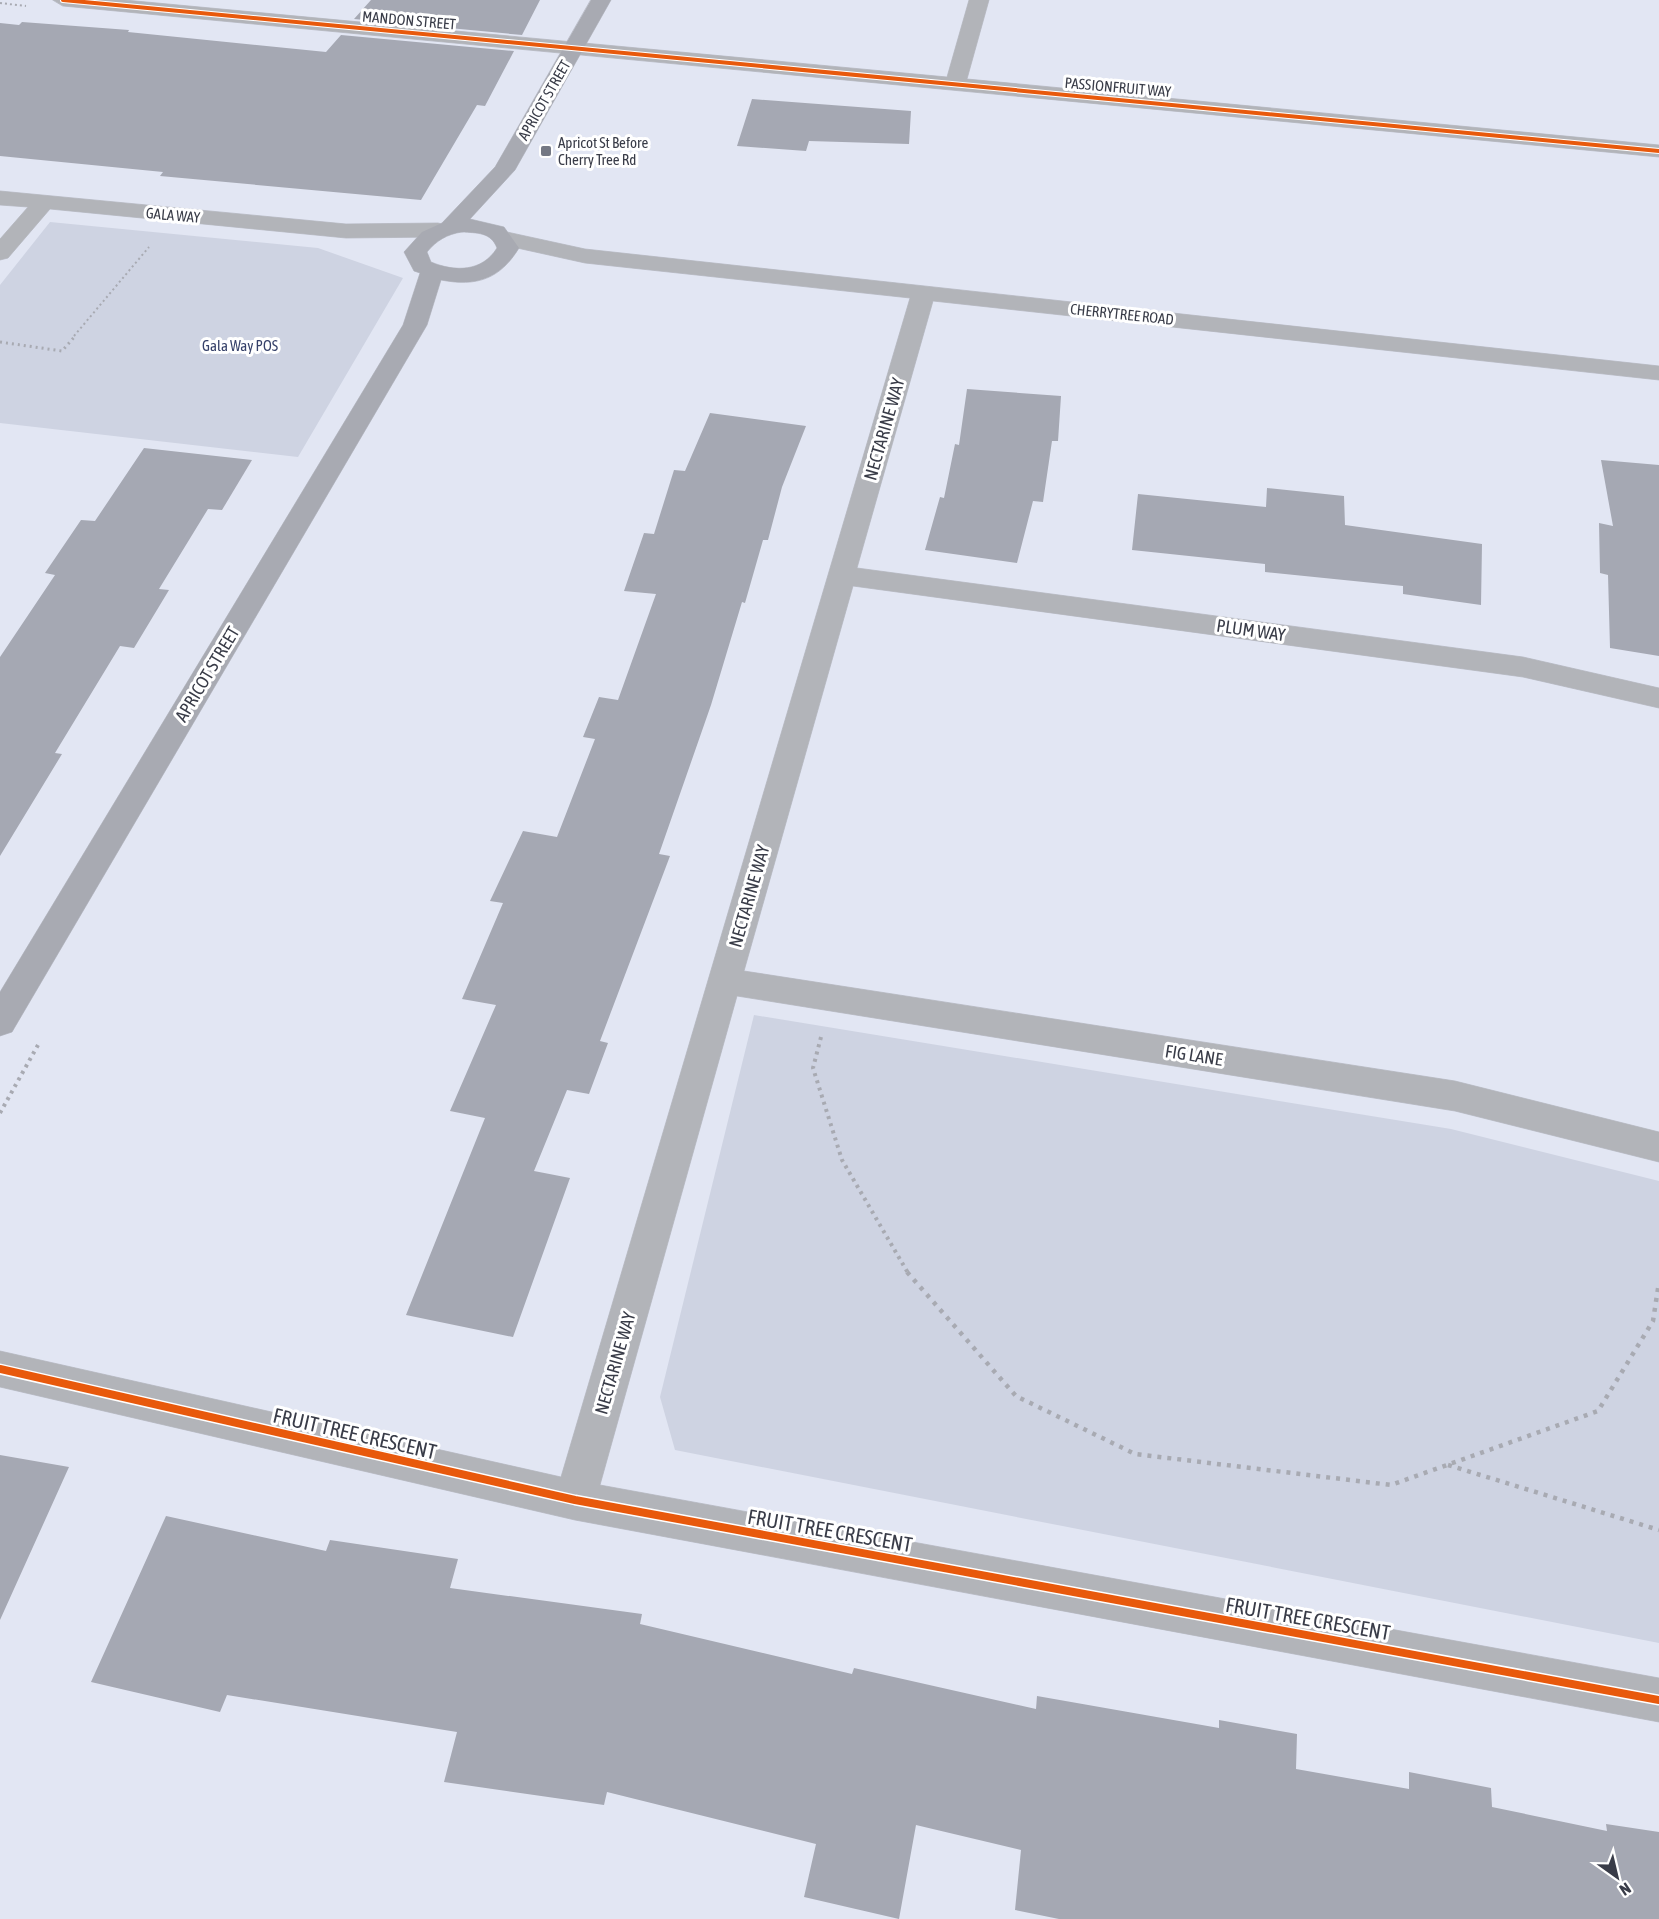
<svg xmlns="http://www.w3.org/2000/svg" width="1659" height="1919" font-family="'Asap Condensed',sans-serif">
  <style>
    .green { fill: #ced3e2 }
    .building { fill: #a5a8b3 }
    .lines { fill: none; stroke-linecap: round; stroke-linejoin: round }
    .street-casing { stroke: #bec1cc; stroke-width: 1 }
    .secondary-casing { stroke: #bec1cc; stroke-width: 1 }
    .path-far3 { stroke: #a8aab2; stroke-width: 2; stroke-dasharray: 2 3; stroke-linecap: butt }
    .path-far2 { stroke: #a8aab2; stroke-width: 3; stroke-dasharray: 2 4; stroke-linecap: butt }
    .path-far1 { stroke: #a8aab2; stroke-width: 4; stroke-dasharray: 3 4.5; stroke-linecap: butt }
    .path { stroke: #a8aab2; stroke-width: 4.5; stroke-dasharray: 4 6; stroke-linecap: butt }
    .street { fill: #b2b4b9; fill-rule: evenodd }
    .secondary { fill: #a8aab2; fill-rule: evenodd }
    .cycleway-far1-casing { stroke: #fff; stroke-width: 6 }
    .cycleway-casing { stroke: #fff; stroke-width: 11 }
    .cycleway-far1 { stroke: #e8590c; stroke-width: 4 }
    .cycleway { stroke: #e8590c; stroke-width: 8 }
    .poi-dot { fill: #747884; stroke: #fff; stroke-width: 2 }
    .labels { text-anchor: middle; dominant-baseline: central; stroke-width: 6; stroke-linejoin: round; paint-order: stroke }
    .far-street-label { font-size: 15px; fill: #393c48; stroke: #fff }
    .far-poi-label { font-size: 15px; fill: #393c48; stroke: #fff; text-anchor: start }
    .far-park-label { font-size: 15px; fill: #364169; stroke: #fff }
    .street-label { font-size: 18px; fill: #393c48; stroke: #fff }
    .near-street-label { font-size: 21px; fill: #393c48; stroke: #fff }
  </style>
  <rect width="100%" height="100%" fill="#e2e6f3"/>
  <path class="green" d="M50,222L318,248L403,278L298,457L0,423V285Z
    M754,1015L1451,1129L1659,1181V1643L675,1450L660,1397Z"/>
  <path class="building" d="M371,0H540L522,35L354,19Z
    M22,22L129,30L128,32L326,52L341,35L514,51L485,106L477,105L421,200L160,176L163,172L0,156V23L19,25Z
    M752,99L911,111L909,144L809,141L806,151L737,146Z
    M967,389L1061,396L1058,441H1052L1043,502L1033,501L1017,563L925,550L940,497L944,498L955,444L959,445Z
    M710,413L806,426L782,487L768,540H763L745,603L742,602L711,705L659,854L670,856L600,1041L608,1043L589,1094L567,1090L534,1171L570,1178L513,1337L406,1315L485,1118L450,1111L496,1005L462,999L503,903L490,901L523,831L557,837L595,739L583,737L599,697L618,700L656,594L624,591L644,533L654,534L674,470L685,471Z
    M144,448L252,460L222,510L208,509L159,589L169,590L134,648L120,646L55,753L62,754L0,856V657L55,575L45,573L81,520L95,521Z
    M1601,460L1659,465V656L1610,648L1608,575L1600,573L1599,523L1613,526Z
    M1267,488L1344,496L1345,525L1482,544L1481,605L1403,594V586L1265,572V564L1132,550L1138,494L1266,507Z
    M0,1455L69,1467L0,1620Z
    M166,1516L326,1551L330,1540L458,1559L450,1588L642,1614L640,1624L852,1674L854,1668L1036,1709L1037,1696L1219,1728V1720L1297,1734L1296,1769L1409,1789V1772L1491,1788L1492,1807L1607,1831L1606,1824L1659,1832V1919H1059L1015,1910L1021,1850L916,1825L899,1919L804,1897L816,1844L607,1792L604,1805L444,1782L457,1732L227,1695L220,1712L91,1682Z"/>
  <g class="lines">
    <defs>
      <path id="street" d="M53,0H125L947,77L969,0H989L967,79L1659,145V157L63,6Z
        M0,191L346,224L438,223L446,225L449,230L446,235L438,237L346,238L50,209L8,258L0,260V239L28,207L0,205Z
        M507,232L585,249L1659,366V380L933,301L857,568L1523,657L1659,688V708L1523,677L853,586L744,971L1455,1081L1659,1132V1162L1455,1111L737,996L600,1485L1659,1678V1722L575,1520L0,1387V1351L561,1477L910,298L585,263L499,244L496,239L499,234Z"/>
      <path id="secondary" d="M591,0H611L515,170L470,219L504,227L519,248C500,279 477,287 441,280L427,325L12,1032L0,1036V992L403,325L420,273L414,271L404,252L422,232L442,223L495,167ZM462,232C477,233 491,232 497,248C482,272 455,272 431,262L427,252C436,241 447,234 462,232Z"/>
    </defs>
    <use href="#street" class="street-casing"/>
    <use href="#secondary" class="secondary-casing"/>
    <path class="path-far3" d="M0,3L26,6
      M74,336L149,247"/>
    <path class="path-far2" d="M0,342L62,351L76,335"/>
    <path class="path-far1" d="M821,1037L813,1068L842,1160L908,1273
      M0,1113L38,1045"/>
    <path class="path" d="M907,1272L1016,1396L1135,1454L1391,1485L1598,1411L1653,1321L1659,1282
      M1448,1465L1659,1530"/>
    <use href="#street" class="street"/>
    <use href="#secondary" class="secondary"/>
    <defs>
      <path id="cycleway-far1" d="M63,0L1659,151"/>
      <path id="cycleway" d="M0,1369L575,1500L1659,1700"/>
    </defs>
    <use href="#cycleway-far1" class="cycleway-far1-casing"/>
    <use href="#cycleway" class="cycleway-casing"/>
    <use href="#cycleway-far1" class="cycleway-far1"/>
    <use href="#cycleway" class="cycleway"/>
  </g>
  <rect class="poi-dot" x="540" y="145" width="12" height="12" rx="3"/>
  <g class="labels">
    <g class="far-street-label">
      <text transform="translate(409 20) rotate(5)">MANDON STREET</text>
      <text transform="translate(1118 87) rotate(5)">PASSIONFRUIT WAY</text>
      <text transform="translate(544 100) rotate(-60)">APRICOT STREET</text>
      <text transform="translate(173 215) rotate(5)">GALA WAY</text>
      <text transform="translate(1122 314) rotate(6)">CHERRYTREE ROAD</text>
    </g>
    <g class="far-poi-label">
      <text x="558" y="142">Apricot St Before<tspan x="558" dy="17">Cherry Tree Rd</tspan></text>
    </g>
    <g class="far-park-label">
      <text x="240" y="345">Gala Way POS</text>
    </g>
    <g class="street-label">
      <text transform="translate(884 429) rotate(-74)">NECTARINE WAY</text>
      <text transform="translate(1251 630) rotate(8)">PLUM WAY</text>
      <text transform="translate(207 674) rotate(-59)">APRICOT STREET</text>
      <text transform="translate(749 896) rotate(-74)">NECTARINE WAY</text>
      <text transform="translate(1194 1055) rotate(9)">FIG LANE</text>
      <text transform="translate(615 1363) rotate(-74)">NECTARINE WAY</text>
    </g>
    <g class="near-street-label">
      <text transform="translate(355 1433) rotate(13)">FRUIT TREE CRESCENT</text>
      <text transform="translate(830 1530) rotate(10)">FRUIT TREE CRESCENT</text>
      <text transform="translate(1308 1618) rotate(10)">FRUIT TREE CRESCENT</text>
    </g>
  </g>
  <g transform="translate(1617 1877) rotate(146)" stroke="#ffffff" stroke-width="4.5" paint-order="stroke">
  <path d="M0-4.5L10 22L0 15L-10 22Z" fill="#393c48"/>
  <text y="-9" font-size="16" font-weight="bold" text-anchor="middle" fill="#393c48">N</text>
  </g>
</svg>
